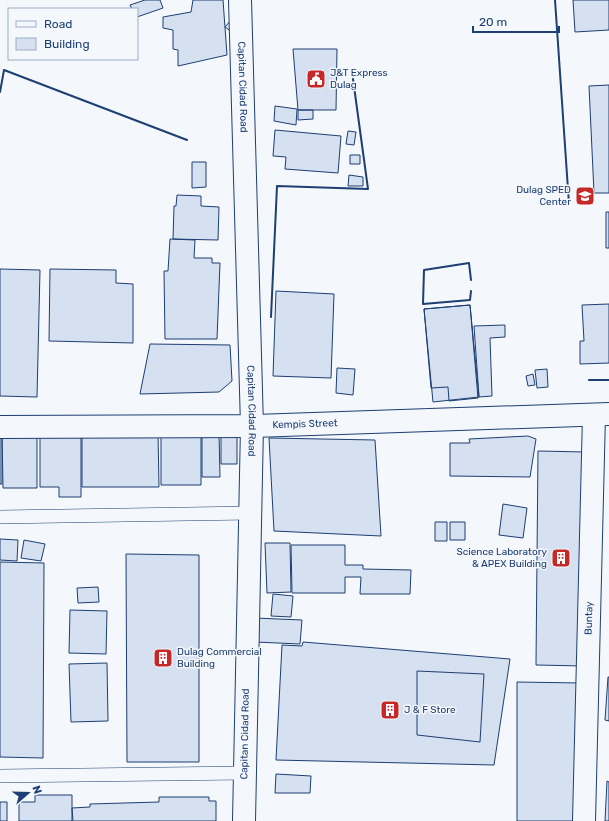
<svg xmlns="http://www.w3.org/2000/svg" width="609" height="821" font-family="Rubik,sans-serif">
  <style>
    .building { fill: #d5e0f0; stroke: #1d3f73 }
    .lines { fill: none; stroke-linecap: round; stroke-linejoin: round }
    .lane-casing { stroke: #1d3f73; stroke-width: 14 }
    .street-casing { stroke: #1d3f73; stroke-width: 24 }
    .lane { stroke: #f4f7fb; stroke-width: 13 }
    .street { stroke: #f4f7fb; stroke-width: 22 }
    .wall { stroke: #1d3f73; stroke-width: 2 }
    .labels { text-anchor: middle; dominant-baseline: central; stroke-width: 3; stroke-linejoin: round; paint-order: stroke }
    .poi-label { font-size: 10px; fill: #1d3f73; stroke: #f4f7fb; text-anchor: start }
    .street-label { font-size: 10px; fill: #1d3f73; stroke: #f4f7fb }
  </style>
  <rect width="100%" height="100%" fill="#f4f7fb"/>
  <path class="building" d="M145,0H160L163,8L137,17V9H132L130,5Z
    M193,0H223L227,55L178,66V50L173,49V30L163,28V17L191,12Z
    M573,0H609V30L575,32Z
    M231,20L235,23L229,30L225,27Z
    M293,49H337L336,110H298Z
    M609,85V193H594L589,86Z
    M275,106L297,109L296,125L274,121Z
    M298,110H313V119L298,120Z
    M275,130L341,136L338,173L285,169L286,157L273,156Z
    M348,131L356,132L354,145L346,144Z
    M350,155H360V164H350Z
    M192,162H206V187L192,188Z
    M349,175L363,177V186H348Z
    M177,195L201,196V206L219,207L218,240L173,239L174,206H176Z
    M606,212H609V248H606Z
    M170,239L195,240L194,258H212V263H220L217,339H165L164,271H168Z
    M0,269L40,270L37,397L0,396Z
    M50,269L116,270V283L133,284V343L49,341Z
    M276,291L334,294L331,378L273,376Z
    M609,304V363L580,364V341H584L582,305Z
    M470,305L478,398L449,401L448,387L431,388L424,309Z
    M470,305L479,397L433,402L424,309Z
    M505,325V337L490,338L492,396L479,397L474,326Z
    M150,344L230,345L232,381L219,392L140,394Z
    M337,368L355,369L353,395L336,393Z
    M547,369L548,387L537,388L535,370Z
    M533,374L535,385L528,386L526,376Z
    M161,431H201V485H161Z
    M81,432V497H59V487H40V433Z
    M158,432L159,487H82V433Z
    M221,432H237V464H221Z
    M37,433V488H3L2,434Z
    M202,433H219L220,477H202Z
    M0,435H2V484H0Z
    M528,436L536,439L530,477L450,476V443H470L469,439Z
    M269,438L375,440L381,536L274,531Z
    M538,451L586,452L584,666L536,665Z
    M503,504L527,508L523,538L499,535Z
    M435,522H447V541H435Z
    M450,522H465V540H450Z
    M0,539L18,540L17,561L0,560Z
    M24,540L45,544L41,561L21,558Z
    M265,543H290L291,592L267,593Z
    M291,545H345V565H363V569L411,570L410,594H360L361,577H345V593H292Z
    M126,554L199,555V762H127Z
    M0,562L44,563L43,758L0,757Z
    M98,587L99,602L78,603L77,588Z
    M273,594L293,596L291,617L271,616Z
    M70,610L107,611L106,654L69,653Z
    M255,618L302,620L300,644L255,642Z
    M303,642L510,659L494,765L276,760L282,645L302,646Z
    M107,663L108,721L71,722L69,664Z
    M417,671L484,674L480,742L417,735Z
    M608,677H609V721L605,720Z
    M517,682L581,683L580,821H517Z
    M276,774L311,776L310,793H275Z
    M607,781L609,782V821H605Z
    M35,795H72V821H19V802H35Z
    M159,797H209V801H216V821H73L72,808L90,807V804L159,802Z
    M0,802H7V821H0Z"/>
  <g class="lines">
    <defs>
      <path id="lane" d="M0,517L250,513
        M0,776L244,773"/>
      <g id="street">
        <path id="s1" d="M240,0L252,426L244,821"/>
        <path id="s2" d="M0,427L252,426L609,414"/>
        <path id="s3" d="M584,821L594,415"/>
      </g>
    </defs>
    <use href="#lane" class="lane-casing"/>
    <use href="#street" class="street-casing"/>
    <use href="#lane" class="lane"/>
    <use href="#street" class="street"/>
    <path class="wall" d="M555,0L569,204
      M0,92L4,70L187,140
      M471,291L470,300L423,304L424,270L469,263L471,280
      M271,317L277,186L368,189L353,79
      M589,380H609"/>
  </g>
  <defs>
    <symbol id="civic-square" viewBox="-11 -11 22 22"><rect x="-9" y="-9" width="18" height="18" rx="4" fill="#c62828" stroke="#f4f7fb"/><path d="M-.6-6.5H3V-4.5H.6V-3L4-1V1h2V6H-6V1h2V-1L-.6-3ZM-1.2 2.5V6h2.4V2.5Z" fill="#fff"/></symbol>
    <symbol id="school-square" viewBox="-11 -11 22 22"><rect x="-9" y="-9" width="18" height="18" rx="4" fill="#c62828" stroke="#f4f7fb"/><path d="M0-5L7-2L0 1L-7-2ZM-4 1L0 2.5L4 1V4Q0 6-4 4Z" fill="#fff"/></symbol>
    <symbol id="building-square" viewBox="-11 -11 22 22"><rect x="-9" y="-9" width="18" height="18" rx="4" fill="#c62828" stroke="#f4f7fb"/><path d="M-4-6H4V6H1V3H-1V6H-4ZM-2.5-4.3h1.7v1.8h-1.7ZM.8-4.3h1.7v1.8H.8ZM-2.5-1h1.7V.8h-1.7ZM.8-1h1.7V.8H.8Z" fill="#fff"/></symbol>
  </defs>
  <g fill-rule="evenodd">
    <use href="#civic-square" x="305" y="68" width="22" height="22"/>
    <use href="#school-square" x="574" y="185" width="22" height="22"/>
    <use href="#building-square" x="550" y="547" width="22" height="22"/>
    <use href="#building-square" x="152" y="647" width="22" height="22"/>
    <use href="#building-square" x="379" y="699" width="22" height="22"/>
  </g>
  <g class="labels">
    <g class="poi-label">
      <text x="330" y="73">J&amp;T Express<tspan x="330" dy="12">Dulag</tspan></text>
      <text x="571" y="190" text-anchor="end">Dulag SPED<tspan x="571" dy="12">Center</tspan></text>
      <text x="547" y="552" text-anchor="end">Science Laboratory<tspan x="547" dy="12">&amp; APEX Building</tspan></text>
      <text x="177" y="652">Dulag Commercial<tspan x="177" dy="12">Building</tspan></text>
      <text x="404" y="710">J &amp; F Store</text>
    </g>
    <g class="street-label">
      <text stroke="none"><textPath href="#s1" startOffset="87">Capitan Cidad Road</textPath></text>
      <text stroke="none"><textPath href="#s1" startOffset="411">Capitan Cidad Road</textPath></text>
      <text stroke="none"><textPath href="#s2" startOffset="305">Kempis Street</textPath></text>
      <text stroke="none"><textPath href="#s3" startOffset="203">Buntay</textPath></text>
      <text transform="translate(245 734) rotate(-89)">Capitan Cidad Road</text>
    </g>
  </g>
  <rect x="8" y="8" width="130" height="52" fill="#f4f7fb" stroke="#9eadc5"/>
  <rect x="16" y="21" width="20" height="6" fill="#f4f7fb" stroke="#9eadc5"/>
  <text x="44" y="28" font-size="12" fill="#1d3f73">Road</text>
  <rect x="16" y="38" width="20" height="12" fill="#d5e0f0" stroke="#9eadc5"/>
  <text x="44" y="48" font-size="12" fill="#1d3f73">Building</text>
  <g transform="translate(28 793) rotate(70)" stroke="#f4f7fb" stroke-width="3" paint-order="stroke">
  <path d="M0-3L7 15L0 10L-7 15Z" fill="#1d3f73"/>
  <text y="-6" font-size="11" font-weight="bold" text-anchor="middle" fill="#1d3f73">N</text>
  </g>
  <path d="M473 26v6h86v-6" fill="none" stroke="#1d3f73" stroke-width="2"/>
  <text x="479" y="26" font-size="12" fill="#1d3f73" stroke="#f4f7fb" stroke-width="3" paint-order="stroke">20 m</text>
</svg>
